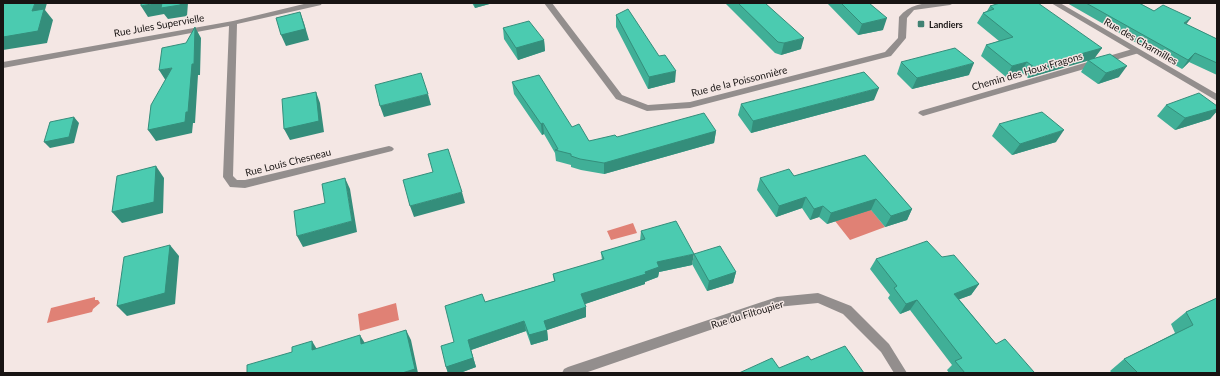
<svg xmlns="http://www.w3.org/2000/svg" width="1220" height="376" font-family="Lato,sans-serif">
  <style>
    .water { fill: #e08175 }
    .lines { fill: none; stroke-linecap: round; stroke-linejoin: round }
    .service { fill: #938e8d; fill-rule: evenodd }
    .minor { fill: #938e8d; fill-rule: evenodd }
    .wall { fill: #40af97 }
    .shaded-wall { fill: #348e7b }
    .building { fill: #4bcbb0; stroke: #348e7b }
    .poi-dot { fill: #408273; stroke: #f4e7e4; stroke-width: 1.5 }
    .labels { text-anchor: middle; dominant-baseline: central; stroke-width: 3; stroke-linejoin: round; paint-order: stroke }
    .far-poi-label { font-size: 9px; font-weight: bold; fill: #181413; stroke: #f4e7e4; text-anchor: start }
    .street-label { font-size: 10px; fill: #181413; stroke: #f4e7e4 }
  </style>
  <rect width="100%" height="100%" fill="#f4e7e4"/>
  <path class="water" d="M864,201L885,227L850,240L835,221Z
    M633,223L637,233L611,240L607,231Z
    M95,297V300H98L100,303L93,309L92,312L47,323L51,308Z
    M396,303L399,320L360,331L358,314Z"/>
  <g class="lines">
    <path class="service" d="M1136,48L1140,51L1139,53L923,116L918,113L920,111Z"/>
    <path class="minor" d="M308,3H322L321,5L237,24L233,176L237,180H245L389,146L392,147L394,149L392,151L245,188L230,187L223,177L229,26L3,68V62L233,21Z
      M544,3H552L622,95L648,105L690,102L885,52L898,38L899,17C913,0 933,3 954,3L950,5L914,10L907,18L906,38L891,56L690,108L647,111L616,99Z
      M1051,3H1060L1217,94V101Z
      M818,293L851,306L889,344L907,373H894L881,352L843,314L818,303L777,307L585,373H562L564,369L568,367L777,297Z"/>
  </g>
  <path class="wall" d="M472,3H493L475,8Z
    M725,3H765L801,49L781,55L775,53Z
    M827,3H869L883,30L858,35Z
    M1067,3H1139L1154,11L1186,24L1217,39V75L1189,62L1182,69Z
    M990,6L1102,48L1094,58L1119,77L1098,84L1081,72L1088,60L1028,78L1021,72L1006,77L981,56L986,45L999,41L977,23L983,13L987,11Z
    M616,15L675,82L648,89L616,27Z
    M503,28L544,40L545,51L518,60L504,39Z
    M901,62L969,75L912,89L897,74Z
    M512,82L572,127L589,141L617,137L716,131L714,143L604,174L581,170L571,167V165L556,161L555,153L544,134L542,135L514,94Z
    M874,100L751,133L738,115L741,104Z
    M1166,105L1217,106V111L1210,119L1175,130L1157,116Z
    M999,124L1056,142L1012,155L992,136Z
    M865,155L912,209L907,220L885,227L871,210L827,224L819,217L810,220L802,208L776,217L757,190L760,178L794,176Z
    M641,231L692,265L659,272L658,277L645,282V284L585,304L586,317L547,330L548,340L531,345L526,331L471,350L476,367L460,373H448L446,367L454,342L485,302L554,281L553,274L602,260L601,252L640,241Z
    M694,254L736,272L733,283L707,291L692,264Z
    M942,257L979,284L971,295L959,299L996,344L1033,373H949L947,370L952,365L910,310L900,314L888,298L890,295L870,269L876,259Z
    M1217,298V373H1112L1110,371L1124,359L1175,333L1171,324L1186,312Z"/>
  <path class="shaded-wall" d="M35,3H47L45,10L53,20L47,43L3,50V37L32,11Z
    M156,3H188L187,16L168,19L164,14L148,17L141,6Z
    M474,3H493L475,8Z
    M300,12L304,23L309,40L286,46L281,35Z
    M887,18L883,30L858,35L862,24Z
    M1191,18L1185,26L1184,23Z
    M195,27L201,38L200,75H198L195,123H193L192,133L156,141L148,130Z
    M804,38L801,49L781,55L784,43Z
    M544,40L545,51L518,60L516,48Z
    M1102,48L1094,59L1028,78L1034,67Z
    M1195,53L1189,62L1182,69L1188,60Z
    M1027,62L1021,72L1006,77L1012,66Z
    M974,63L969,75L912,89L917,78Z
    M1127,66L1119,77L1098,84L1106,73Z
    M172,68L166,81L159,70Z
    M676,71L675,82L648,89L649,77Z
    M879,88L874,100L751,133L753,121Z
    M316,92L320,103L324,132L290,140L284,129Z
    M428,94L431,105L384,117L380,106Z
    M1217,109V111L1210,119L1175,130L1185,118Z
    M74,117L79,123L74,143L50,148L44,142Z
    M543,123L544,134L542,135L541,124Z
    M1064,130L1056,142L1012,155L1020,144Z
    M716,131L714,143L604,174V163Z
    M156,166L164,178L163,213L122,223L112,212Z
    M345,178L350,189L357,232L303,247L297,236L352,221Z
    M462,192L465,203L414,217L410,206Z
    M806,197L802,208L776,217L779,206Z
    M876,199L871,210L827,224L831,213Z
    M823,206L819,217L810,220L814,209Z
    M912,209L907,220L885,227L891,216Z
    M170,245L179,256L175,304L127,316L117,306Z
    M694,254L692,265L659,272L658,277L645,282V284L582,305L581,294L645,272L657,262Z
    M736,272L733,283L707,291L709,281Z
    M979,284L971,295L947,304L954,294Z
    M917,300L910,310L900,314L906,304Z
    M586,307V317L547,330L548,340L531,345L529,335L544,321Z
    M524,321L526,331L471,350L476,367L460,373H448L446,367L468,340Z
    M406,330L411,340L418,373H402Z
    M360,335L366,345L361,344Z
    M312,341L318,351L312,350Z"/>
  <path class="building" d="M3,3H35L32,11L44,9L38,31L3,37Z
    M141,3H156L141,6Z
    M162,3H181L180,5L161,8Z
    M738,3H765L804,38L784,43L778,42Z
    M841,3H869L887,18L862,24Z
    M1000,3H1038L1102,48L1034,67L1027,62L1012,66L986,45L1013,37L983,13L994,9L990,6Z
    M1086,3H1139L1154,11L1163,5L1191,18L1184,23L1217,39V63L1195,53L1188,60Z
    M628,9L659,56L665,55L676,71L649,77L616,15Z
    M300,12L305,29L281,35L276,18Z
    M529,21L544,40L516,48L503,28Z
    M195,27L194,64H192L188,112H186L185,122L148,130L151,105L172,68L159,70L162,48L186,43Z
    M955,48L974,63L917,78L901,62Z
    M1110,54L1127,66L1106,73L1088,60Z
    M864,72L879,88L753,121L741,104Z
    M421,73L428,94L380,106L375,85Z
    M539,75L572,127L579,124L589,141L615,135L617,137L704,113L716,131L604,163L580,159L571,156V154L555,150L558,149L543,123L541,124L512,82Z
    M316,92L319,121L284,129L282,99Z
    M1199,93L1217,106V109L1185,118L1166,105Z
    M1042,112L1064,130L1020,144L999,124Z
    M74,117L69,137L44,142L50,122Z
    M448,149L462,192L410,206L403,180L433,172L428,154Z
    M865,155L912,209L891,216L876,199L831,213L823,206L814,209L806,197L779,206L760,178L789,169L794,176Z
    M156,166L154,202L112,212L117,176Z
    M345,178L352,221L297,236L294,211L325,203L322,184Z
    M676,221L694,254L657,262L659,267L645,272L646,274L581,294L586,307L544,321L547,330L529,335L524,321L468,340L473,358L446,367L441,346L454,342L445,306L482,294L485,302L555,281L553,274L604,259L601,252L645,239L641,231Z
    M927,241L942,257L954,255L979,284L954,294L996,344L1005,339L1034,372L1033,373H965L955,361L962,358L917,300L906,304L894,288L897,286L876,259Z
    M170,245L165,293L117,306L124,257Z
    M720,246L736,272L709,281L694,254Z
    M1217,298V373H1137V372L1124,359L1193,325L1186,312Z
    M406,330L415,369L402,373H247V365L292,352V347L312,341V350L360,335L361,344Z
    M845,346L864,373H739L772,358L779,368L808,356L811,360Z"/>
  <rect class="poi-dot" x="917" y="20" width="8" height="8" rx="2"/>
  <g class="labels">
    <g class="far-poi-label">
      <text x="929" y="24">Landiers</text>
    </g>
    <g class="street-label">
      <text transform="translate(159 25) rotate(-10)">Rue Jules Supervielle</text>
      <text transform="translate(1141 41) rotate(30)">Rue des Charmilles</text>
      <text transform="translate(1027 71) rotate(-16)">Chemin des Houx Fragons</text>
      <text transform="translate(739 81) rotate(-14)">Rue de la Poissonnière</text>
      <text transform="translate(288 162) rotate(-14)">Rue Louis Chesneau</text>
      <text transform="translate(747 314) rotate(-17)">Rue du Filtoupier</text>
    </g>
  </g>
  <rect width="1220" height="376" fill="none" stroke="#181413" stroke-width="8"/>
</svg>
